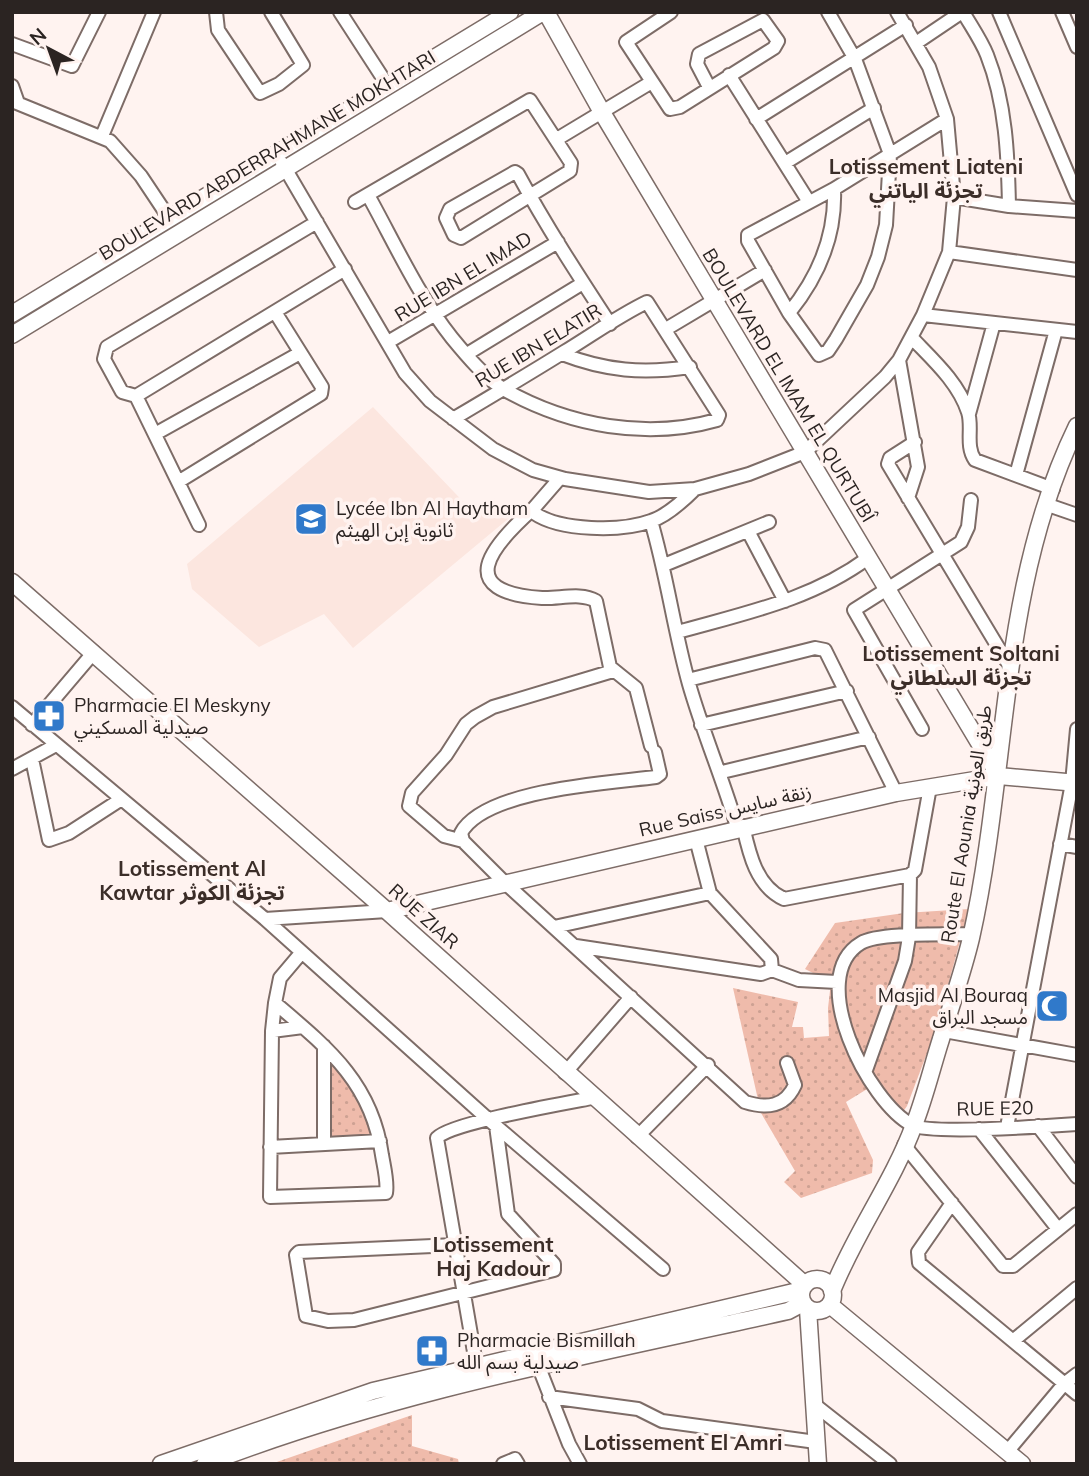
<svg xmlns="http://www.w3.org/2000/svg" width="1089" height="1476" font-family="Mulish,'Noto Sans Arabic',sans-serif">
  <style>
    .built { fill: #fce6df }
    .green { fill: url(#green-dots) }
    .lines { fill: none; stroke-linecap: round; stroke-linejoin: round }
    .street-casing { stroke: #7d6c67; stroke-width: 16 }
    .secondary-casing { stroke: #7d6c67; stroke-width: 19 }
    .street { stroke: #fff; stroke-width: 12 }
    .secondary { stroke: #fff; stroke-width: 16 }
    .labels { text-anchor: middle; dominant-baseline: central; stroke-width: 7; stroke-linejoin: round; paint-order: stroke }
    .street-label { font-size: 19px; fill: #2b2422; stroke: #fff3f0 }
    .poi-label { font-size: 19px; fill: #2b2422; stroke: #fff3f0; text-anchor: start }
    .neighbourhood-label { font-size: 21px; font-weight: bold; fill: #3b2d28; stroke: #fff3f0 }
  </style>
  <defs>
    <pattern id="green-dots" width="8" height="8" patternUnits="userSpaceOnUse" patternTransform="scale(1.75)"><rect width="8" height="8" fill="#efbbab"/><path d="M2 2h.1M6 6h.1" fill="none" stroke="#cda193" stroke-width="1.8" stroke-linecap="round"/></pattern>
  </defs>
  <rect width="100%" height="100%" fill="#fff3f0"/>
  <path class="built" d="M373,407L474,513L498,505L515,513L353,648L324,614L259,647L192,589L187,564Z"/>
  <path class="green" d="M969,909L935,1032L907,1106L900,1116L872,1086L846,1102L873,1160L872,1173L801,1198L784,1182L795,1171L761,1113L733,988L798,1002L792,1027H803L804,1038L829,1036L828,1008L831,982L805,969L835,923L904,913Z
    M326,1062L335,1063L358,1092L372,1134L328,1137Z
    M412,1415V1446L458,1459L459,1464H271Z"/>
  <g class="lines">
    <defs>
      <path id="street" d="M216,12L218,30L260,93L279,84L303,65L271,12
        M340,12L388,86
        M671,12L626,42L670,109L680,107L774,48L778,41L763,20L699,54L697,64L709,87
        M828,12L855,59L890,154L886,225L878,257L867,285L836,339L828,351L819,355L789,313L748,241V235L834,189L947,119
        M963,12C971,26 981,40 987,55C1006,103 1008,156 1009,206
        M999,12L1077,195
        M1062,12L1077,47
        M916,43L962,12
        M12,44L72,66L99,12
        M729,75L809,202
        M12,86L18,103
        M12,101L110,141L141,176L169,218
        M756,119L906,25
        M102,136L154,12
        M557,139L650,83
        M282,163L405,373L430,401L493,449L533,470L565,479L649,492L695,489L749,474L805,452L885,377L899,360L923,315L949,252L954,197L947,119L929,67L897,12
        M785,163L874,108
        M368,195C394,242 418,295 452,338C466,355 486,379 505,390C569,426 647,440 717,420L719,415L647,302C618,316 592,335 564,352C527,375 490,397 453,419
        M954,197L1009,206L1077,211
        M355,202L530,100L571,163L570,171L461,238L454,235L446,218L450,209L515,172L518,174C546,226 578,275 610,324
        M317,222L107,347L104,359L122,392L136,396L345,269
        M949,252L1077,270
        M789,313C819,276 836,236 834,189
        M923,315L1077,332
        M666,329L765,270
        M912,338C933,360 958,382 968,412C973,427 965,446 975,460L1053,489
        M388,342L558,242
        M467,354L583,283
        M562,354C606,371 643,374 690,367
        M899,360L918,467L908,498
        M136,396L199,525
        M969,414L994,323
        M155,434L300,353
        M915,442L890,458L888,464L1010,667
        M1016,475L1056,330
        M560,478L534,508V513C560,531 621,532 651,521C667,516 683,501 695,489
        M178,482L321,394L322,387L275,312
        M1048,505L1077,515
        M534,508C490,547 453,592 542,598C559,599 581,592 596,601L610,667L636,688L651,746
        M651,521C667,575 674,631 689,684C703,733 723,779 737,827
        M748,531L785,601
        M664,565L769,522
        M678,632C745,613 811,600 868,558
        M688,680L815,648L825,650L896,793
        M12,707L265,919L489,1120L663,1269
        M32,725L94,652
        M701,725L847,691
        M922,729L854,610L961,542L968,527L971,500
        M655,752L660,774L656,777C610,783 485,789 461,833L463,841L504,882L745,1102C767,1109 785,1107 795,1085L787,1063
        M32,759L49,840L69,833L120,800
        M12,769L56,745
        M722,772L869,737
        M743,826C749,853 756,886 784,899L910,875
        M696,839L710,893L771,959L772,970
        M463,841L444,836L409,806L412,793L446,755L466,724L475,717L493,707L613,671
        M1060,844L1077,847
        M265,919L387,911
        M554,927L710,893
        M972,934C948,935 879,932 861,943C804,977 869,1103 912,1125C931,1135 1049,1126 1077,1124
        M576,946L761,974L772,970L799,980L837,982
        M275,1003C328,1048 372,1083 382,1155C384,1167 388,1182 386,1193L270,1197L272,1031L275,1003L280,978L302,952
        M272,1031L303,1027
        M944,1031L1077,1055
        M866,1070L905,961L909,937L910,875L915,870L930,787
        M565,1073L631,997
        M1038,1126L1077,1177
        M1007,1127L1072,783L1077,729
        M979,1129L1058,1229
        M637,1137L708,1065
        M324,1144V1046
        M904,1145L1003,1266H1013L1077,1214
        M270,1147L380,1141
        M952,1203L918,1252L919,1263L1077,1394
        M455,1245L299,1252L296,1255L306,1316L328,1321L354,1320L554,1270V1264L508,1214L496,1126
        M1014,1340L1077,1288
        M538,1365L569,1444L580,1464
        M478,1375L437,1138C450,1123 566,1103 592,1098
        M549,1397L638,1409L662,1421L816,1442
        M815,1405L890,1464
        M1007,1452L1064,1384L1077,1374
        M503,1464L515,1459L518,1464"/>
      <path id="secondary" d="M546,12L603,114L999,776
        M12,314L510,12
        M12,335L543,12
        M12,582L387,911L805,1285
        M387,911L896,793L999,776L1077,783
        M801 1295a16 16 0 1 1 32 0a16 16 0 1 1-32 0Z
        M832,1291C855,1233 893,1182 914,1125C925,1097 932,1067 941,1039C951,1005 963,972 971,938C1009,768 999,586 1077,426
        M830,1305L1022,1464
        M808,1309L818,1464
        M161,1464L373,1391L802,1290
        M205,1464C394,1391 591,1355 788,1311L803,1303"/>
    </defs>
    <use href="#street" class="street-casing"/>
    <use href="#secondary" class="secondary-casing"/>
    <use href="#street" class="street"/>
    <use href="#secondary" class="secondary"/>
  </g>
  <defs>
    <symbol id="school-square" viewBox="-11 -11 22 22"><rect x="-9" y="-9" width="18" height="18" rx="4" fill="#3079ca" stroke="#fff3f0"/><path d="M0-5L7-2L0 1L-7-2ZM-4 1L0 2.5L4 1V4Q0 6-4 4Z" fill="#fff"/></symbol>
    <symbol id="pharmacy-square" viewBox="-11 -11 22 22"><rect x="-9" y="-9" width="18" height="18" rx="4" fill="#3079ca" stroke="#fff3f0"/><path d="M-2-6h4v4h4v4h-4v4h-4v-4h-4v-4h4Z" fill="#fff"/></symbol>
    <symbol id="mosque-square" viewBox="-11 -11 22 22"><rect x="-9" y="-9" width="18" height="18" rx="4" fill="#3079ca" stroke="#fff3f0"/><path d="M3.5-4.9A6 6 0 1 0 3.5 4.9A5 5 0 1 1 3.5-4.9Z" fill="#fff"/></symbol>
  </defs>
  <g fill-rule="evenodd">
    <use href="#school-square" x="292" y="500" width="38" height="38"/>
    <use href="#pharmacy-square" x="30" y="697" width="38" height="38"/>
    <use href="#mosque-square" x="1033" y="987" width="38" height="38"/>
    <use href="#pharmacy-square" x="413" y="1332" width="38" height="38"/>
  </g>
  <g class="labels">
    <g class="street-label">
      <text transform="translate(267 155) rotate(-31)">BOULEVARD ABDERRAHMANE MOKHTARI</text>
      <text transform="translate(463 276) rotate(-31)">RUE IBN EL IMAD</text>
      <text transform="translate(538 345) rotate(-31)">RUE IBN ELATIR</text>
      <text transform="translate(789 385) rotate(59)">BOULEVARD EL IMAM EL QURTUBÎ</text>
      <text transform="translate(725 810) rotate(-13)">Rue Saiss زنقة سايس</text>
      <text transform="translate(966 824) rotate(-81)">Route El Aounia طريق العونية</text>
      <text transform="translate(424 916) rotate(42)">RUE ZIAR</text>
      <text transform="translate(995 1108) rotate(-1)">RUE E20</text>
    </g>
    <g class="poi-label">
      <text x="336" y="508">Lycée Ibn Al Haytham<tspan x="336" dy="22">ثانوية إبن الهيثم</tspan></text>
      <text x="74" y="705">Pharmacie El Meskyny<tspan x="74" dy="22">صيدلية المسكيني</tspan></text>
      <text x="1028" y="995" text-anchor="end">Masjid Al Bouraq<tspan x="1028" dy="22">مسجد البراق</tspan></text>
      <text x="457" y="1340">Pharmacie Bismillah<tspan x="457" dy="22">صيدلية بسم الله</tspan></text>
    </g>
    <g class="neighbourhood-label">
      <text x="926" y="166">Lotissement Liateni<tspan x="926" dy="24">تجزئة الياتني</tspan></text>
      <text x="961" y="653">Lotissement Soltani<tspan x="961" dy="24">تجزئة السلطاني</tspan></text>
      <text x="192" y="868">Lotissement Al<tspan x="192" dy="24">Kawtar تجزئة الكوثر</tspan></text>
      <text x="493" y="1244">Lotissement<tspan x="493" dy="24">Haj Kadour</tspan></text>
      <text x="683" y="1442">Lotissement El Amri</text>
    </g>
  </g>
  <rect width="1089" height="1476" fill="none" stroke="#2b2422" stroke-width="28"/>
  <g transform="translate(49 49) rotate(319)" stroke="#fff3f0" stroke-width="5" paint-order="stroke">
  <path d="M0-5L12 26L0 18L-12 26Z" fill="#2b2422"/>
  <text y="-10" font-size="19" font-weight="bold" text-anchor="middle" fill="#2b2422">N</text>
  </g>
</svg>
